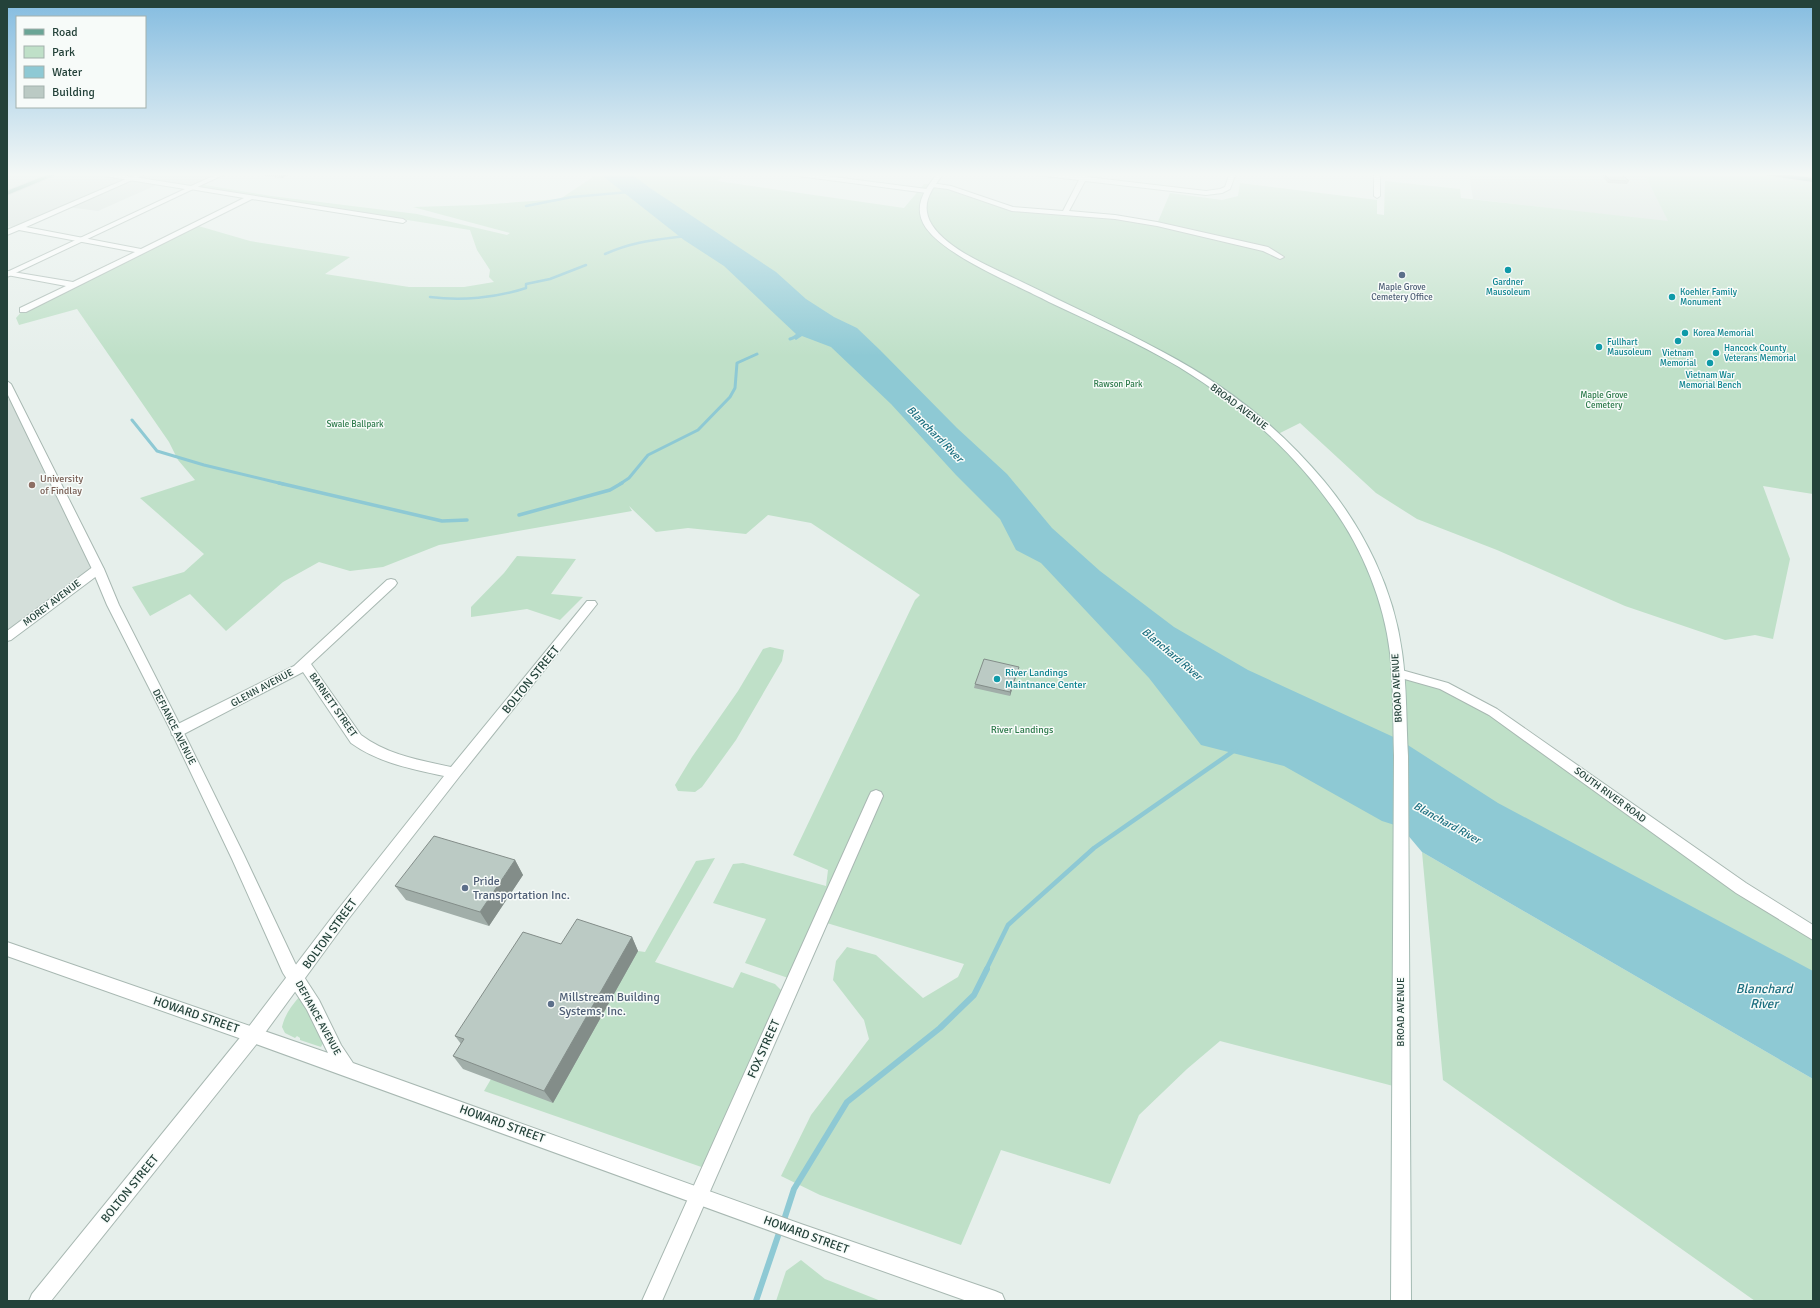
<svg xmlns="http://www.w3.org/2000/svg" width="1820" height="1308" font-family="Signika,sans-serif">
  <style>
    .built { fill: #d4dfda }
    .green { fill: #bfe0c8 }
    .water { fill: #8ec9d4 }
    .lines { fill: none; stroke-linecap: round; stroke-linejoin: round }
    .stream-far4 { stroke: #8ec9d4; stroke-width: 2.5 }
    .stream-far3 { stroke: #8ec9d4; stroke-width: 3 }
    .stream-far2 { stroke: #8ec9d4; stroke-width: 3.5 }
    .stream-far1 { stroke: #8ec9d4; stroke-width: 4.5 }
    .stream { stroke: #8ec9d4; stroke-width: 6 }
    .minor-casing { stroke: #a8b8b2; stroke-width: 2 }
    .tertiary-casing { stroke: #a8b8b2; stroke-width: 2 }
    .secondary-casing { stroke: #a4bbb3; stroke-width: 2 }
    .primary-casing { stroke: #c2cac8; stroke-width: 2 }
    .trunk-casing { stroke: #c2cac8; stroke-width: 2 }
    .minor { fill: #fff; fill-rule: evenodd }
    .tertiary { fill: #fff; fill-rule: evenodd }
    .secondary { fill: #fff; fill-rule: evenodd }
    .primary { fill: #6aa596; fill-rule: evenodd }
    .trunk { fill: #4c8a7c; fill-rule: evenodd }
    .wall { fill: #a1aea9 }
    .shaded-wall { fill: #838d89 }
    .building { fill: #bbcac4; stroke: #838d89 }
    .culture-dot { fill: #0f9aa8; stroke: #f7fbf9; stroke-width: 1.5 }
    .service-dot { fill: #5c6f8a; stroke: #f7fbf9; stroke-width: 1.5 }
    .education-dot { fill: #8d6e63; stroke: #f7fbf9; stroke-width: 1.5 }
    .labels { text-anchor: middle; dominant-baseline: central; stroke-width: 3; stroke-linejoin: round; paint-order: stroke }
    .far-culture-label { font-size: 9px; fill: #0d838f; stroke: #f7fbf9; text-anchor: start }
    .far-service-label { font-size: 9px; fill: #4e5e75; stroke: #f7fbf9 }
    .far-park-label { font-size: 9px; fill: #2d7a4b; stroke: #f7fbf9 }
    .street-label { font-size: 10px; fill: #24423a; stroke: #f7fbf9 }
    .education-label { font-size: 10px; fill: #785e54; stroke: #f7fbf9; text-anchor: start }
    .culture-label { font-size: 10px; fill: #0d838f; stroke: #f7fbf9; text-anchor: start }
    .park-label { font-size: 10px; fill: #2d7a4b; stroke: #f7fbf9 }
    .water-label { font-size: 11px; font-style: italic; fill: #1c6f80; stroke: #f7fbf9 }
    .near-street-label { font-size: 12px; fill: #24423a; stroke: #f7fbf9 }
    .near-service-label { font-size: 12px; fill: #4e5e75; stroke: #f7fbf9; text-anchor: start }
    .near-water-label { font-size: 13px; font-style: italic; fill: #1c6f80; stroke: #f7fbf9 }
  </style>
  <rect width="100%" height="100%" fill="#e6efeb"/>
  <path class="built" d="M7,173H224L192,188L161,183L98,211L67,207L18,228L7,226Z
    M1469,173H1644L1669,222L1473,199Z
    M13,397L98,569L7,637V400Z"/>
  <path class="green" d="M599,173H726L717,181L904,208L924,184L945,186L1008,208L1087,214L1157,224L1170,193L1222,200L1238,196L1240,183L1377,200V214L1384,215L1385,181L1460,189L1461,198L1668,221L1644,173H1765L1813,180V494L1763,486L1790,559L1773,639L1755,635L1725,640L1625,606L1497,550L1417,519L1376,493L1300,423L1276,435L1336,503L1372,569L1398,673L1444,686L1493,712L1813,931V1024L1401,799V1088L1220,1041L1187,1069L1139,1115L1110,1184L1001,1150L961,1245L820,1195L781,1176L811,1115L869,1039L864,1020L833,980L836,961L847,947L876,955L923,998L958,977L964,964L820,921L794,980L745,963L766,919L713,903L733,864L743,863L826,886L828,870L793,855L915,600L920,595L811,523L768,515L746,534L688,528L656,532L629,506L632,511L439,545L383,567L350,571L319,562L283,582L226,631L190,594L150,616L132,587L184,572L204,554L140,498L195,480L178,460L169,442L77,309L19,325L16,318L23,310L195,225L250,241L350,257L325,274L409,287H464L494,282L489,277L490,270L477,250L470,230L195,186L199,184L271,196L417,214L507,235L510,233L413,207L478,205L560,199Z
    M517,556L576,559L551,594L583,597L560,620L527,609L471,617V607L504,573Z
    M770,647L784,650L782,661L736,740L702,787L695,792L678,791L675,785L692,757L738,691L763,649Z
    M1422,852L1813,1079V1301H1755L1443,1080Z
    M715,858L655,962L733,988L741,972L775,984L787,996L710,1170L484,1091L491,1079L638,951L645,952L696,861Z
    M302,996L323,1043L321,1047L300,1040V1038L297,1036L295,1038L285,1033L282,1027C285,1014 291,1007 299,997Z
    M801,1260L825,1279L881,1301H776L786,1271Z"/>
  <path class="water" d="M599,173H630L650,188L776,272L806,299L834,317L857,328L880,350L957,428L1007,474L1052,528L1100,571L1174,627L1248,670L1400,740L1498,803L1813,971V1079L1422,852L1401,827L1382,821L1284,766L1201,745L1149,678L1041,563L1016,550L1000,519L956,475L891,404L831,347L802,336L796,340L792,337L796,334L724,266L684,240Z"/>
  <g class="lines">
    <path class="stream-far4" d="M526,206L572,197L629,192
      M605,254C634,241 655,240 686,236
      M430,297C461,301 496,298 526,288V284L550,279L586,265"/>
    <path class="stream-far3" d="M790,339L793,338
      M132,420L157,451L204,465L283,484
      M620,484L629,478L648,455L698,430L730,397L735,388L737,363L757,354"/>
    <path class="stream-far2" d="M279,483L442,521L467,520
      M519,515L610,490L622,483"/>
    <path class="stream-far1" d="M986,970L1008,925L1094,848L1235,750"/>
    <path class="stream" d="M783,1223L794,1189L847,1102L940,1028L974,995L987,969
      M756,1301L780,1230"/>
    <defs>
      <path id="minor" d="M140,173H148L26,227L141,249L244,198L190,189V187L192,186L403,219L406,221L403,223L252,199L26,312H20V308L66,286L7,275V271L73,282L135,252L19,230L7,235V230Z
        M788,173H803L927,189L930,191L927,193L791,175Z
        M1034,173H1050L1081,176L1083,173H1089L1087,177L1206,191L1220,189L1225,187L1230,173H1236L1230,189L1222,193L1206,195L1085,181L1069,211L1115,215L1157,222L1268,247L1284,257L1280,259L1263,251L1157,226L1115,219L1012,211L948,189L932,187L929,185L932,183L951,186L1013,207L1063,211L1079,180L1037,175Z
        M1374,173H1380V196L1377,198L1374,196Z
        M98,565L104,569L102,572L11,640L7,641V631L94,566Z
        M391,579L395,580L397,583L395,586L311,664L361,735C388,755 419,760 451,767L587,601H595L597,604L459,777L346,922L259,1041L51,1301H29L32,1294L247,1029L336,912L444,776C411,769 379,763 351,743L303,672L182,735L177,736L172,735L171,731L172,727L294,666L387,580Z
        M876,790L881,792L883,796L662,1301H642L869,796L871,792Z"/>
      <path id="tertiary" d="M95,173H108L191,186L220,173H227L7,277V272L185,189L98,175Z
        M7,381L11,384L104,569L119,605L183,731L244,855L295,963L319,1000L341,1045L353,1063L801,1224L995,1291L1002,1294L1005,1301H967L801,1242L253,1043L7,956V942L328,1053L307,1010L283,973L232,859L171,731L107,605L92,569L7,393Z
        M1398,669L1448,683L1497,709L1746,883L1813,925V940L1736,893L1489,715L1440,689L1394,676L1392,673L1394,670Z"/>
      <path id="secondary" d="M938,173H944C932,189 919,204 932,225C949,251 994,268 1022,282C1069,305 1117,327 1163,352C1224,384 1280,428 1324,481C1364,529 1394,590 1402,652C1407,687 1406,722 1408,756L1411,1301H1391L1394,756C1393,722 1394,687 1390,653C1384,602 1363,550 1333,508C1293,451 1238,403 1179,367C1137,342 1093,323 1049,302C1017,285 947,257 926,228C912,207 924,190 938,173Z"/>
      <path id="primary" d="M52,173H60L7,195V191Z"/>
      <path id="trunk" d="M1762,173H1776L1813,178V182L1765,175Z"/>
    </defs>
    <use href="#minor" class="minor-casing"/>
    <use href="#tertiary" class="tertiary-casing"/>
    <use href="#secondary" class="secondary-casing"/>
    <use href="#primary" class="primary-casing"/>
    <use href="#trunk" class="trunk-casing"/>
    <use href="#minor" class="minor"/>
    <use href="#tertiary" class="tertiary"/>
    <use href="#secondary" class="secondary"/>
    <use href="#primary" class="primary"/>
    <use href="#trunk" class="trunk"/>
  </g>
  <path class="wall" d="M242,173H293L282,178Z
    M1599,173H1620L1629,181L1627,184L1608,183Z
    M1018,670L1010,696L974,688L975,684Z
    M515,860L523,875L489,926L406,900L395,886Z
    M632,937L638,951L553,1103L463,1069L453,1056L461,1044L455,1036L561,944Z"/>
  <path class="shaded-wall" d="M279,173H293L282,178Z
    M1019,667L1018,670L1010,696V692Z
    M515,860L523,875L489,926L480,912Z
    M632,937L638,951L553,1103L544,1091Z"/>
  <path class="building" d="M1603,173H1620L1629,181L1610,180Z
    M984,659L1019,667L1010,692L975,684Z
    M434,836L515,860L480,912L395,886Z
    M577,919L632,937L544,1091L453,1056L464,1039L455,1036L523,932L561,944Z"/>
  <linearGradient id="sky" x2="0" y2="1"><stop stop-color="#84bce0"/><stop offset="0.49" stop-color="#f4f8f6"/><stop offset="1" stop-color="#f4f8f6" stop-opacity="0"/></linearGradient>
  <rect width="1820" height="356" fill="url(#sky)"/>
  <g class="culture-dot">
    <circle cx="1508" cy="270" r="4"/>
    <circle cx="1672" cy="297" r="4"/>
    <circle cx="1685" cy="333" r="4"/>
    <circle cx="1678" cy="341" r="4"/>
    <circle cx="1599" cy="347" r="4"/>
    <circle cx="1716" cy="353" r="4"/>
    <circle cx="1710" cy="363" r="4"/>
    <circle cx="997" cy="679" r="4"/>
  </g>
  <g class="service-dot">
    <circle cx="1402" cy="275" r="4"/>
    <circle cx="465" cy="888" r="4"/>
    <circle cx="551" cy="1004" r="4"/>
  </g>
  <circle class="education-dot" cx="32" cy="485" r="4"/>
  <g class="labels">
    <g class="far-culture-label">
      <text x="1508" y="282" text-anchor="middle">Gardner<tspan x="1508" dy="10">Mausoleum</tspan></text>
      <text x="1680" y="292">Koehler Family<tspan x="1680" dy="10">Monument</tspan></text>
      <text x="1693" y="333">Korea Memorial</text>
      <text x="1607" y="342">Fullhart<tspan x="1607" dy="10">Mausoleum</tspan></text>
      <text x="1724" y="348">Hancock County<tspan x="1724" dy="10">Veterans Memorial</tspan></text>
      <text x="1678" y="353" text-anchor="middle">Vietnam<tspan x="1678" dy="10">Memorial</tspan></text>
      <text x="1710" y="375" text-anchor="middle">Vietnam War<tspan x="1710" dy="10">Memorial Bench</tspan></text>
    </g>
    <g class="far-service-label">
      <text x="1402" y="287">Maple Grove<tspan x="1402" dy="10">Cemetery Office</tspan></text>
    </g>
    <g class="far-park-label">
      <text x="1118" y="384">Rawson Park</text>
      <text x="1604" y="395">Maple Grove<tspan x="1604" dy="10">Cemetery</tspan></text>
      <text x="355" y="424">Swale Ballpark</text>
    </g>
    <g class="street-label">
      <text transform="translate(1239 407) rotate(37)">BROAD AVENUE</text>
      <text transform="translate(52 603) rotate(-37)">MOREY AVENUE</text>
      <text transform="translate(262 688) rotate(-28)">GLENN AVENUE</text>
      <text transform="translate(1397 688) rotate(-93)">BROAD AVENUE</text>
      <text transform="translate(333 705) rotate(55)">BARNETT STREET</text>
      <text transform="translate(174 727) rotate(63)">DEFIANCE AVENUE</text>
      <text transform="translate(1610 795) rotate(36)">SOUTH RIVER ROAD</text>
      <text transform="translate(1401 1012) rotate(-90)">BROAD AVENUE</text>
      <text transform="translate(318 1018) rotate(61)">DEFIANCE AVENUE</text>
    </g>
    <g class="education-label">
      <text x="40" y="479">University<tspan x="40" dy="12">of Findlay</tspan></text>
    </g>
    <g class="culture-label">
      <text x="1005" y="673">River Landings<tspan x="1005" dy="12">Maintnance Center</tspan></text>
    </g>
    <g class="park-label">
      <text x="1022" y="730">River Landings</text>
    </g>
    <g class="water-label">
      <text transform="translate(935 434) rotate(45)">Blanchard River</text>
      <text transform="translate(1172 654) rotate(40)">Blanchard River</text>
      <text transform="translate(1447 823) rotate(29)">Blanchard River</text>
    </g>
    <g class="near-street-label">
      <text transform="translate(531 680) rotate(-51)">BOLTON STREET</text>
      <text transform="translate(330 934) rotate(-54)">BOLTON STREET</text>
      <text transform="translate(196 1015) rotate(19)">HOWARD STREET</text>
      <text transform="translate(764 1049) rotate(-66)">FOX STREET</text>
      <text transform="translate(502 1124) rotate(20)">HOWARD STREET</text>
      <text transform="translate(130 1189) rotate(-51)">BOLTON STREET</text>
      <text transform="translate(806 1235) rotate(20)">HOWARD STREET</text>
    </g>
    <g class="near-service-label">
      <text x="473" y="881">Pride<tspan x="473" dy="14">Transportation Inc.</tspan></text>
      <text x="559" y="997">Millstream Building<tspan x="559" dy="14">Systems, Inc.</tspan></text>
    </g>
    <g class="near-water-label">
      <text x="1764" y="989">Blanchard<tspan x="1764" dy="15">River</tspan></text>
    </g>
  </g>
  <rect width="1820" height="1308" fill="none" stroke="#24423a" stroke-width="16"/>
  <rect x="16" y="16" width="130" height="92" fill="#f7fbf9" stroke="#a3b1ad"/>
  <rect x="24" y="29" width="20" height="6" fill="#6aa596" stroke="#a3b1ad"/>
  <text x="52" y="36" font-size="12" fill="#24423a">Road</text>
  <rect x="24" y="46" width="20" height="12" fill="#bfe0c8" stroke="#a3b1ad"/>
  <text x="52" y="56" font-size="12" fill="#24423a">Park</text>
  <rect x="24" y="66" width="20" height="12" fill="#8ec9d4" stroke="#a3b1ad"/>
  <text x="52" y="76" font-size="12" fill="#24423a">Water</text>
  <rect x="24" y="86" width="20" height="12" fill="#bbcac4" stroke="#a3b1ad"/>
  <text x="52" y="96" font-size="12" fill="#24423a">Building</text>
</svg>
